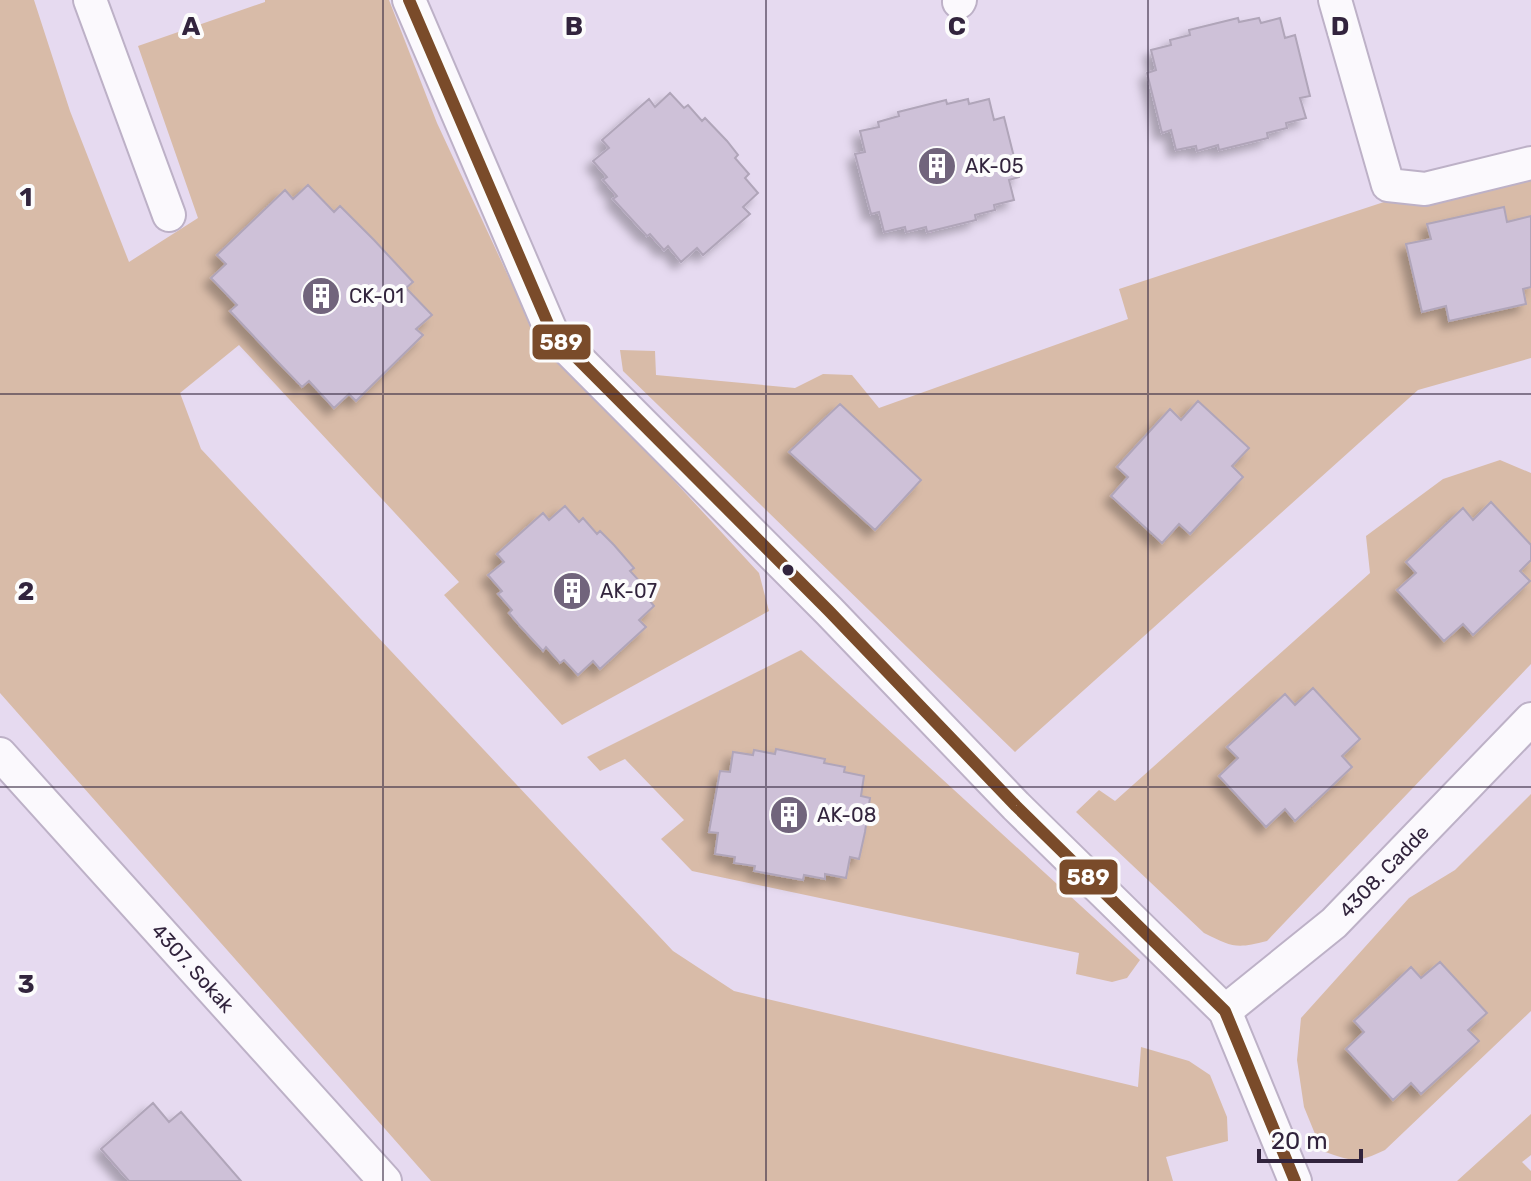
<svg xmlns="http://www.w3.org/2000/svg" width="1531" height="1181" font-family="Rubik,sans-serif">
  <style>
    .green { fill: #d8bba8 }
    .building { fill: #cec1d8; stroke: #b0a5b9; stroke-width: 2; filter: url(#shadow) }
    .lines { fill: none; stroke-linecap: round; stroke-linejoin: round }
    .minor-casing { stroke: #bdb1c7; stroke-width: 36 }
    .minor { stroke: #fbf9fd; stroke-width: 32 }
    .bus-1-casing { stroke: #fcfcfc; stroke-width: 18 }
    .bus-1 { stroke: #7a4b2a; stroke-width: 12 }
    .grid { fill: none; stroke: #32243d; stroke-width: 2; stroke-opacity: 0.55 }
    .bus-dot { fill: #32243d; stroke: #fcfcfc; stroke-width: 3 }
    .labels { text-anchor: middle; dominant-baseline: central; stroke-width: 8; stroke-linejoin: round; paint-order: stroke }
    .poi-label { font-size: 20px; fill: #32243d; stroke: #fcfcfc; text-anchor: start }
    .street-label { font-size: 20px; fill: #32243d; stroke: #fcfcfc }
    .grid-label { font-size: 26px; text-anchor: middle; font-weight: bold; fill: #32243d; stroke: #fcfcfc; stroke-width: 8; stroke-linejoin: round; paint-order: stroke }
    .line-badge { stroke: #fcfcfc; stroke-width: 3 }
    .badge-label { font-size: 22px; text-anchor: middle; font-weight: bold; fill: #fff }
  </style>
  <defs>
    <filter id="shadow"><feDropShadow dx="-7" dy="7" stdDeviation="4" flood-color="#0004"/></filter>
  </defs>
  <rect width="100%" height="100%" fill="#e6daf0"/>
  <path class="green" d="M0,0H34L70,111L129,262L198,218L138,46L265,2V0H389L437,123L524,310L620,422L759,573L769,611L562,725L444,595L459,582L239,345L180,393L201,449L673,951L734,991L1138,1087L1141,1047L1189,1061L1210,1075L1227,1117L1228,1141L1166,1157L1173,1181H431L0,693Z
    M1531,175V358L1418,390L1015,752L623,371L620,350L655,351L656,375L795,388L823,374L852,375L879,408L1128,319L1119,289L1384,202H1418Z
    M1500,460L1531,473V664L1267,941C1236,949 1232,947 1204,933L1076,812L1099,790L1115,801L1370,573L1366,536L1443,479Z
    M801,650L1140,960L1127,978L1112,982L1076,974L1079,953L692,871L661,839L684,820L625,759L600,771L587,757Z
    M1531,794V1011L1385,1150C1356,1164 1352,1161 1322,1151L1304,1107L1297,1060L1301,1018L1409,898L1455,870Z
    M1531,1114V1155L1522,1162L1531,1171V1181H1457Z"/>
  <path class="building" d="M1238,18L1239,22L1259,18L1261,23L1280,18L1285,38L1295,35L1310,96L1300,98L1306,118L1286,123L1287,128L1267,133L1268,138L1219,150L1218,145L1197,151L1196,146L1176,150L1171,130L1162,133L1147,73L1156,70L1151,50L1171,45L1170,40L1190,35L1189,30Z
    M670,93L684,108L688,105L702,121L705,118L727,141L738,155L735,158L749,174L745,178L758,193L743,207L750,214L703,255L697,248L681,262L668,246L664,250L650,234L647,236L613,199L617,196L603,180L607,177L593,161L609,148L602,140L649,99L655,107Z
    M968,99L969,104L989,99L994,120L1004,117L1019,177L1009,180L1014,200L994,205L995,210L975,215L976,220L927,232L926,227L906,232L905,227L884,232L879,212L871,214L855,154L865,152L860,131L879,127L878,122L899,116L898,112L946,100L947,104Z
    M308,185L334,212L340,206L374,240L413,282L406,288L432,315L416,329L423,335L356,401L349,394L334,408L309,381L302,387L276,360L230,311L237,305L211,278L226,264L217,255L285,190L293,199Z
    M1504,207L1507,222L1531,216V287L1523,289L1526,304L1449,321L1446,306L1422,312L1406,244L1431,239L1427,224Z
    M1198,401L1249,448L1232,466L1243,477L1190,534L1179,524L1162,543L1111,496L1128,477L1117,467L1170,409L1181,420Z
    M840,404L921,480L875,530L789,452Z
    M1491,502L1531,545V560L1520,571L1530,581L1473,635L1463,624L1444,641L1397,590L1416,573L1406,562L1463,508L1473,520Z
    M565,506L579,522L583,518L597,534L600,531L614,545L634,568L630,571L645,587L641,590L654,606L639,620L646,627L600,669L593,661L578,675L564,660L560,663L546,647L543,651L520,626L509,613L512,610L498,594L502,591L488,575L504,562L497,554L543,513L549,520Z
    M1313,688L1360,739L1342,756L1352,767L1295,821L1285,809L1266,827L1219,776L1238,758L1227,747L1285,694L1295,705Z
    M776,749L825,759L824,763L845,767L844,772L864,776L861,796L870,798L865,832L859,859L850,857L846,878L825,874V879L804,875L803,880L754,871L755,866L734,863L735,857L715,854L718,833L709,832L720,771L730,772L733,752L753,755L754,750L775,754Z
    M1440,962L1487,1013L1468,1030L1479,1041L1421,1094L1411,1083L1393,1100L1346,1049L1364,1032L1354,1021L1411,967L1421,978Z
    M153,1103L169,1122L181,1112L241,1181H129L101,1149Z"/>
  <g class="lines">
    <defs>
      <g id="minor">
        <path d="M90,0L169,215"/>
        <path d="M409,0L552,333L829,611L1016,806L1225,1011L1295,1181"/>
        <path d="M1335,0L1388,185L1425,189L1531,163"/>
        <path d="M959,2L960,0"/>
        <path id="s1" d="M0,754L385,1181"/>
        <path id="s2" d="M1225,1011L1334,923L1531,719"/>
      </g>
    </defs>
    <use href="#minor" class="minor-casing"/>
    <use href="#minor" class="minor"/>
    <defs>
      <path id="bus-1" d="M409,0L552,333L829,611L1016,806L1225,1011L1295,1181"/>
    </defs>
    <use href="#bus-1" class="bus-1-casing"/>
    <use href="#bus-1" class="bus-1"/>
  </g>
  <path class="grid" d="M383,0V1181M766,0V1181M1148,0V1181M0,394H1531M0,787H1531"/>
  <defs>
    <symbol id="building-disc" viewBox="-11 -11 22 22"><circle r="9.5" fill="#71647c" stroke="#fcfcfc"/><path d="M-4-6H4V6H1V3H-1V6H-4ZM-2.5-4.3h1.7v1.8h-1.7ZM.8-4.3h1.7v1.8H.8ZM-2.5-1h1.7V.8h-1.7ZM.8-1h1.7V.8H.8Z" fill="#fff"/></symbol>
  </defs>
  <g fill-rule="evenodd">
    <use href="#building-disc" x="915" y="144" width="44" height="44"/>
    <use href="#building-disc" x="299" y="274" width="44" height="44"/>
    <use href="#building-disc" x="550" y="569" width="44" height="44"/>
    <use href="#building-disc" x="767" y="793" width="44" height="44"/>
  </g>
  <circle class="bus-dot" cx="788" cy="570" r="7"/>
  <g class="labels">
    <g class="poi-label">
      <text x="965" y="166">AK-05</text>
      <text x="349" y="296">CK-01</text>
      <text x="600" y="591">AK-07</text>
      <text x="817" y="815">AK-08</text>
    </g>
    <g class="street-label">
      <text stroke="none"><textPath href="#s2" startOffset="212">4308. Cadde</textPath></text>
      <text stroke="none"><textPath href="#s1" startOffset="288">4307. Sokak</textPath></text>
    </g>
  </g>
  <g class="grid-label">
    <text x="191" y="35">A</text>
    <text x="574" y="35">B</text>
    <text x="957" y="35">C</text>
    <text x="1340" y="35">D</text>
    <text x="26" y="206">1</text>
    <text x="26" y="600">2</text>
    <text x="26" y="993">3</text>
  </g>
  <g class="line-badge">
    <rect x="531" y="323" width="61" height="38" rx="8" fill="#7a4b2a"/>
    <rect x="1058" y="858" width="61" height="38" rx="8" fill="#7a4b2a"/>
  </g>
  <g class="badge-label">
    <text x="561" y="350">589</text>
    <text x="1088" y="885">589</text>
  </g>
  <path d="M1259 1149v12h102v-12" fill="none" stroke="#32243d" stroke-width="4"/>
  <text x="1271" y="1149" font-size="24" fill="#32243d" stroke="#fcfcfc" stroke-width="6" paint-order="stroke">20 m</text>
</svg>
